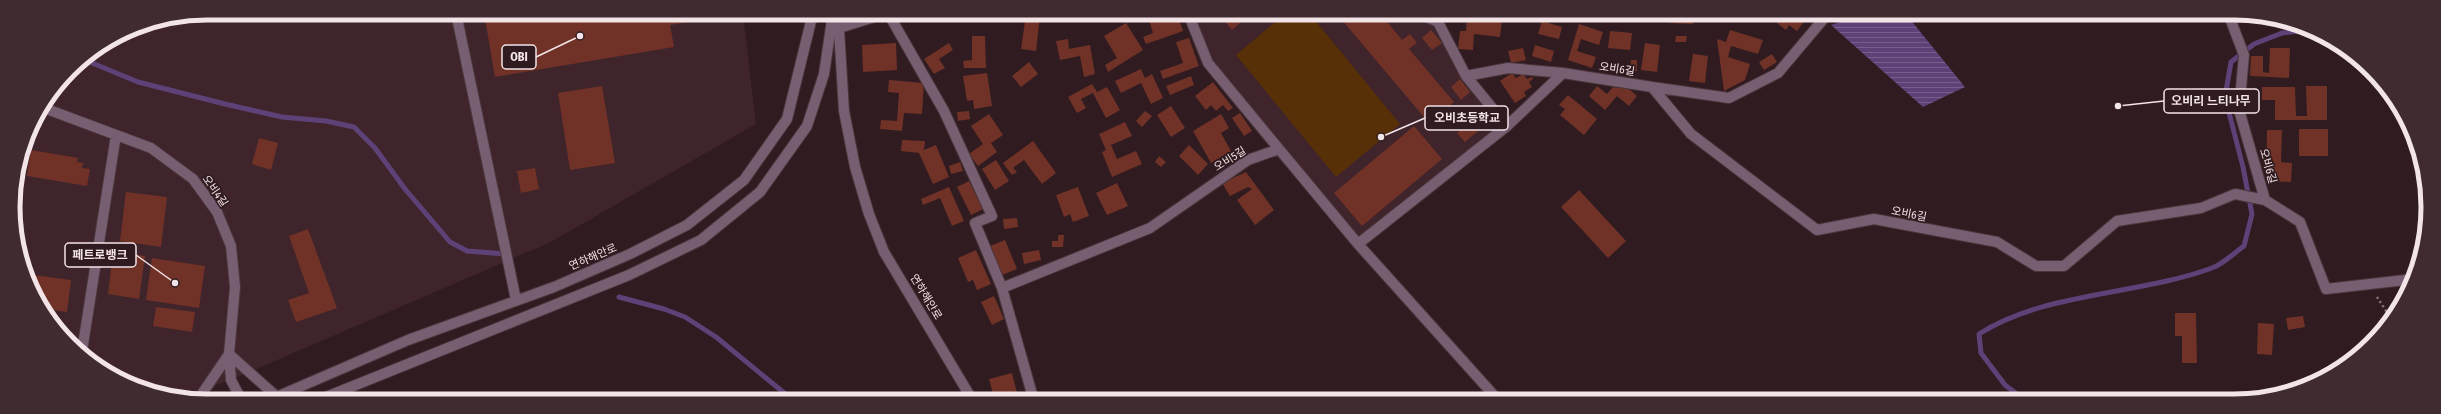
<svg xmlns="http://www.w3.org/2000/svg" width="2441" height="414" font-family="'Fira Sans Condensed','Noto Sans KR',sans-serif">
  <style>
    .built { fill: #3f242b }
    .pitch { fill: #583007 }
    .water { fill: url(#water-rules) }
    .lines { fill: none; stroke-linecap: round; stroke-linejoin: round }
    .stream { stroke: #5e4277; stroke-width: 5 }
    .building { fill: #703227 }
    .minor-casing { stroke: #4a373c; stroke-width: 12 }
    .path { stroke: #8a787c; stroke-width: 2.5; stroke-dasharray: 2 3; stroke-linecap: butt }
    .minor { stroke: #775f71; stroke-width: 10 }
    .labels { text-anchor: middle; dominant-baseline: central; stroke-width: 3.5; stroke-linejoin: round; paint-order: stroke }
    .street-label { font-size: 11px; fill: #f3e4e7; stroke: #2f1b20 }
    .rim { fill: none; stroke: #f3e4e7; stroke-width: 5 }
    .leader { fill: none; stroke: #f3e4e7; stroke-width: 1.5 }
    .callout-dot { fill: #f3e4e7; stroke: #2f1b20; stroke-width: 1.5 }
    .callout { fill: #2f1b20; stroke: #f3e4e7; stroke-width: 1.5 }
    .callout-label { font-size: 12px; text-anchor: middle; font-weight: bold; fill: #f3e4e7 }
  </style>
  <defs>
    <pattern id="water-rules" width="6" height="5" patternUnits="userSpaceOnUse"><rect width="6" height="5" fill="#5e4277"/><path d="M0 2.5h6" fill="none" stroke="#765d8a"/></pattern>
  </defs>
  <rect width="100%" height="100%" fill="#2f1b20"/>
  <path class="built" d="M207,13H743L756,124L551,242L231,380L182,397L121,381L61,335L23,270L13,195L28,133L70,70L133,28Z
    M1188,13H1417L1438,22L1466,76L1507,126L1358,244L1208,63Z"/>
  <path class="pitch" d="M1286,13H1309L1400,124L1336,177L1236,55Z"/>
  <path class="water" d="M1867,13H1905L1965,87L1923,107L1831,25Z"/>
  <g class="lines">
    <path class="stream" d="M85,60L138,82L225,104L282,117L326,121L354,127L375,148L405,189L450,242L467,251L506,254
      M619,297L664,309L685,317L716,337L794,401
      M2026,401L2005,385L1981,353L1979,334C2044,292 2139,295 2212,268C2223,264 2234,253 2244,246L2252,214L2243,167L2225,97L2231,62L2254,44L2282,33L2309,30"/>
  </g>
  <path class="building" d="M484,13H714L715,18L670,25L674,47L495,77Z
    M1168,13H1177L1183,31L1146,44L1143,37L1153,33L1149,20Z
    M1218,13H1251L1232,30Z
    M1336,13H1380L1402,40L1410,34L1417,43L1409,49L1454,102L1429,123Z
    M1669,13H1694L1693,24L1669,23Z
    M1784,13H1791L1803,23L1797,31L1789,25L1786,30L1777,23Z
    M1026,14L1040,16L1036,51L1021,49Z
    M1467,16L1502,19L1500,37L1474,34L1473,50L1458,49L1460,31H1466Z
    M1542,21L1562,27L1559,39L1538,34Z
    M1126,23L1143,50L1108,72L1105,65L1117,58L1104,36Z
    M1579,24L1603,32L1599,45L1581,39L1577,51L1596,57L1592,68L1568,60Z
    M1431,30L1442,43L1432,50L1422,38Z
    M1730,30L1763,40L1758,54L1731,46L1728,57L1750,64L1745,80L1724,91L1717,39L1726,42Z
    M1610,31L1632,33L1630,50L1608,48Z
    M972,36H985L986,68H964L963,61L972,60Z
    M1676,36H1687L1686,42H1675Z
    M1189,38L1199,66L1163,79L1160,71L1183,63L1176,42Z
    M1068,39L1069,49L1090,45L1095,74L1084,77L1080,56L1060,60L1056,41Z
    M896,43L897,70L863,72L862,45Z
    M949,43L953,50L939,59L945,68L934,74L924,59Z
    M1645,43L1660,45L1657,72L1641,70Z
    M1535,45L1554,51L1551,62L1532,56Z
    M1523,48L1526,60L1511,63L1508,51Z
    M2270,48H2290L2289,78L2250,76L2251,56H2263V72L2269,73Z
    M1693,54L1708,56L1705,83L1689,81Z
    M1772,54L1777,62L1764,70L1759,62Z
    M1631,60H1637V71H1630Z
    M1029,62L1038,74L1021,87L1012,76Z
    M1141,69L1145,78L1152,74L1163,98L1151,104L1141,83L1121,93L1115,81Z
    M987,73L992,106L974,109L973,100L967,101L963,76Z
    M1512,73L1516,78L1523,74L1527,79L1532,77L1533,79L1529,82L1532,87L1524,92L1526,96L1515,103L1500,81Z
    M1191,76L1194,85L1170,95L1166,86Z
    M1460,79L1470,92L1461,100L1451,87Z
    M889,80L924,83L922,114L904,113L902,131L880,129L881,120L897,121L899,93L888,92Z
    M1213,82L1233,108L1228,111L1223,105L1216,111L1211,105L1206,110L1195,96Z
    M1092,84L1097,92L1107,87L1120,110L1106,118L1093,93L1081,99L1086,108L1077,113L1068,97Z
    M602,86L615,163L570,170L558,93Z
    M1597,86L1607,94L1613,87L1629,89L1637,96L1629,106L1617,96L1605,110L1589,96Z
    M2306,86H2327V120H2275V100H2262V87H2295L2296,116H2307Z
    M1568,95L1597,119L1584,135L1560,115L1565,109L1559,105Z
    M1171,106L1185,128L1171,137L1157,115Z
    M969,111L970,119L958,121L957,112Z
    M1145,111L1152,116L1142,127L1136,121Z
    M1240,113L1252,131L1244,136L1232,118Z
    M989,114L1003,135L991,143L997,152L978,166L969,154L983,144L971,126Z
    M1221,114L1229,128L1221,133L1231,151L1211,163L1193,131Z
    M1125,122L1132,136L1111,145L1117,159L1136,151L1142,164L1112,177L1102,152L1106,150L1099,134Z
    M1470,122L1478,131L1465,142L1457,133Z
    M1414,126L1442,159L1362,226L1334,193Z
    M2299,129H2328V156H2299Z
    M2267,130H2282L2281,162L2292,163L2291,182L2266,181Z
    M259,138L278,143L271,170L252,164Z
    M902,140L925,141L924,150L936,145L949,177L933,184L919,153L901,151Z
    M1033,141L1056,173L1042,184L1024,160L1013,168L1017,172L1012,175L1003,163Z
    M1189,145L1208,164L1198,175L1179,156Z
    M31,150L78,158L77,162L83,163L82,168L90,169L87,186L27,176Z
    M1159,156L1166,162L1161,167L1155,162Z
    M996,160L1009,181L995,190L982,169Z
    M960,162L963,171L951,174L949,166Z
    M535,168L539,189L521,193L517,171Z
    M1246,172L1274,210L1255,225L1237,200L1252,189L1248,187L1230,196L1222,183Z
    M969,181L983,209L971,215L957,187Z
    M1117,183L1128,206L1107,215L1096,193Z
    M949,187L964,221L952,226L940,198L923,205L921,199Z
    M1078,187L1089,216L1073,222L1070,214L1064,217L1056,195Z
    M1579,190L1626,241L1608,258L1561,207Z
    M126,192L167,197L161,247L120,241Z
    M1017,218L1018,227L1004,229L1003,219Z
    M308,229L337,308L296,322L288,300L309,293L289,236Z
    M1058,235H1064L1063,247H1052V241H1058Z
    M1005,240L1017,269L1002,275L990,246Z
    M976,250L991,284L977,290L973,280L968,282L958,258Z
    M1039,250L1041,260L1024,264L1022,253Z
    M113,252L145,256L139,299L108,294Z
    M152,258L205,266L199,308L146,300Z
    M26,274L71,280L67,312L46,309Z
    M994,296L1004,319L992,325L981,302Z
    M156,307L195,312L192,332L153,326Z
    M2175,313H2196L2197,363H2182V336H2175Z
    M2303,316L2305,327L2288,330L2286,318Z
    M2258,323L2274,324L2272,355L2257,354Z
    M1012,373L1019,401H995L989,379Z"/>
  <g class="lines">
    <defs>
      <path id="minor" d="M456,13L516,300
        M838,13L844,111L855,167L869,214L884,252L973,401
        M888,13L944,111L992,216L975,223L1002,288
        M1188,13L1208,63L1279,149
        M1417,13L1438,22L1466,76L1508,68L1563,73L1652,87L1691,134L1817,230L1874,219L1997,242L2036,266H2064L2117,221L2201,208L2235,194L2265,200L2300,222L2326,289L2414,279
        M2228,13L2244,55L2239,110L2265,200
        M839,28L887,13
        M1466,76L1507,126
        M1652,87L1729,98L1778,73L1826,16L1834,13
        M44,108L151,148L193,179L217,212L231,246L235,287L229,354L231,380L242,401
        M1358,244L1507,126L1563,73
        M82,351L116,135
        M197,401L229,354L277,397
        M267,401L408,340L554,287L630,254L687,225L744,180L787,119L813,13
        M316,401L629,275L701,240L760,192L807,126L824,74L833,13
        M1034,401L1002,288L1150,228L1248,160L1279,149L1358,244L1499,401"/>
    </defs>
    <use href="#minor" class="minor-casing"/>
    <path class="path" d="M2377,297L2390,317"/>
    <use href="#minor" class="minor"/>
  </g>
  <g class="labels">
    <g class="street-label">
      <text transform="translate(1617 69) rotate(9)">오비6길</text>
      <text transform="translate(1230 159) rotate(-32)">오비5길</text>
      <text transform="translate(2268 166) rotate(74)">오비6길</text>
      <text transform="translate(215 191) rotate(55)">오비4길</text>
      <text transform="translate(1909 214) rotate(11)">오비6길</text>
      <text transform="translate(593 257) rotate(-23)">연하해안로</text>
      <text transform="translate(926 297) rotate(59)">연하해안로</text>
    </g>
  </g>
  <path d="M0 0H2441V414H0ZM207 20H2234A187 187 0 0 1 2421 207V207A187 187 0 0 1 2234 394H207A187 187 0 0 1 20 207V207A187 187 0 0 1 207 20Z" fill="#3f2b30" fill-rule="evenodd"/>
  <path class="rim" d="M207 20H2234A187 187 0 0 1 2421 207V207A187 187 0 0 1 2234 394H207A187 187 0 0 1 20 207V207A187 187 0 0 1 207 20Z"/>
  <path class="leader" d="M580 36L536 57M2118 106L2164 101M1381 137L1425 118M175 283L136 255"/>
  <g class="callout-dot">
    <circle cx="580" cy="36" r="4"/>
    <circle cx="2118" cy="106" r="4"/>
    <circle cx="1381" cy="137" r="4"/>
    <circle cx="175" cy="283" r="4"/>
  </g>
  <g class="callout">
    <rect x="502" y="45" width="34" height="24" rx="4"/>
    <rect x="2164" y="89" width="95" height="24" rx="4"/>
    <rect x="1425" y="106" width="83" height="24" rx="4"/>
    <rect x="65" y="243" width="71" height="24" rx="4"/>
  </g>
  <g class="callout-label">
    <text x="519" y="61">OBI</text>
    <text x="2211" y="105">오비리 느티나무</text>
    <text x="1467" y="122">오비초등학교</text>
    <text x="100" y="259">페트로뱅크</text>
  </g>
</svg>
